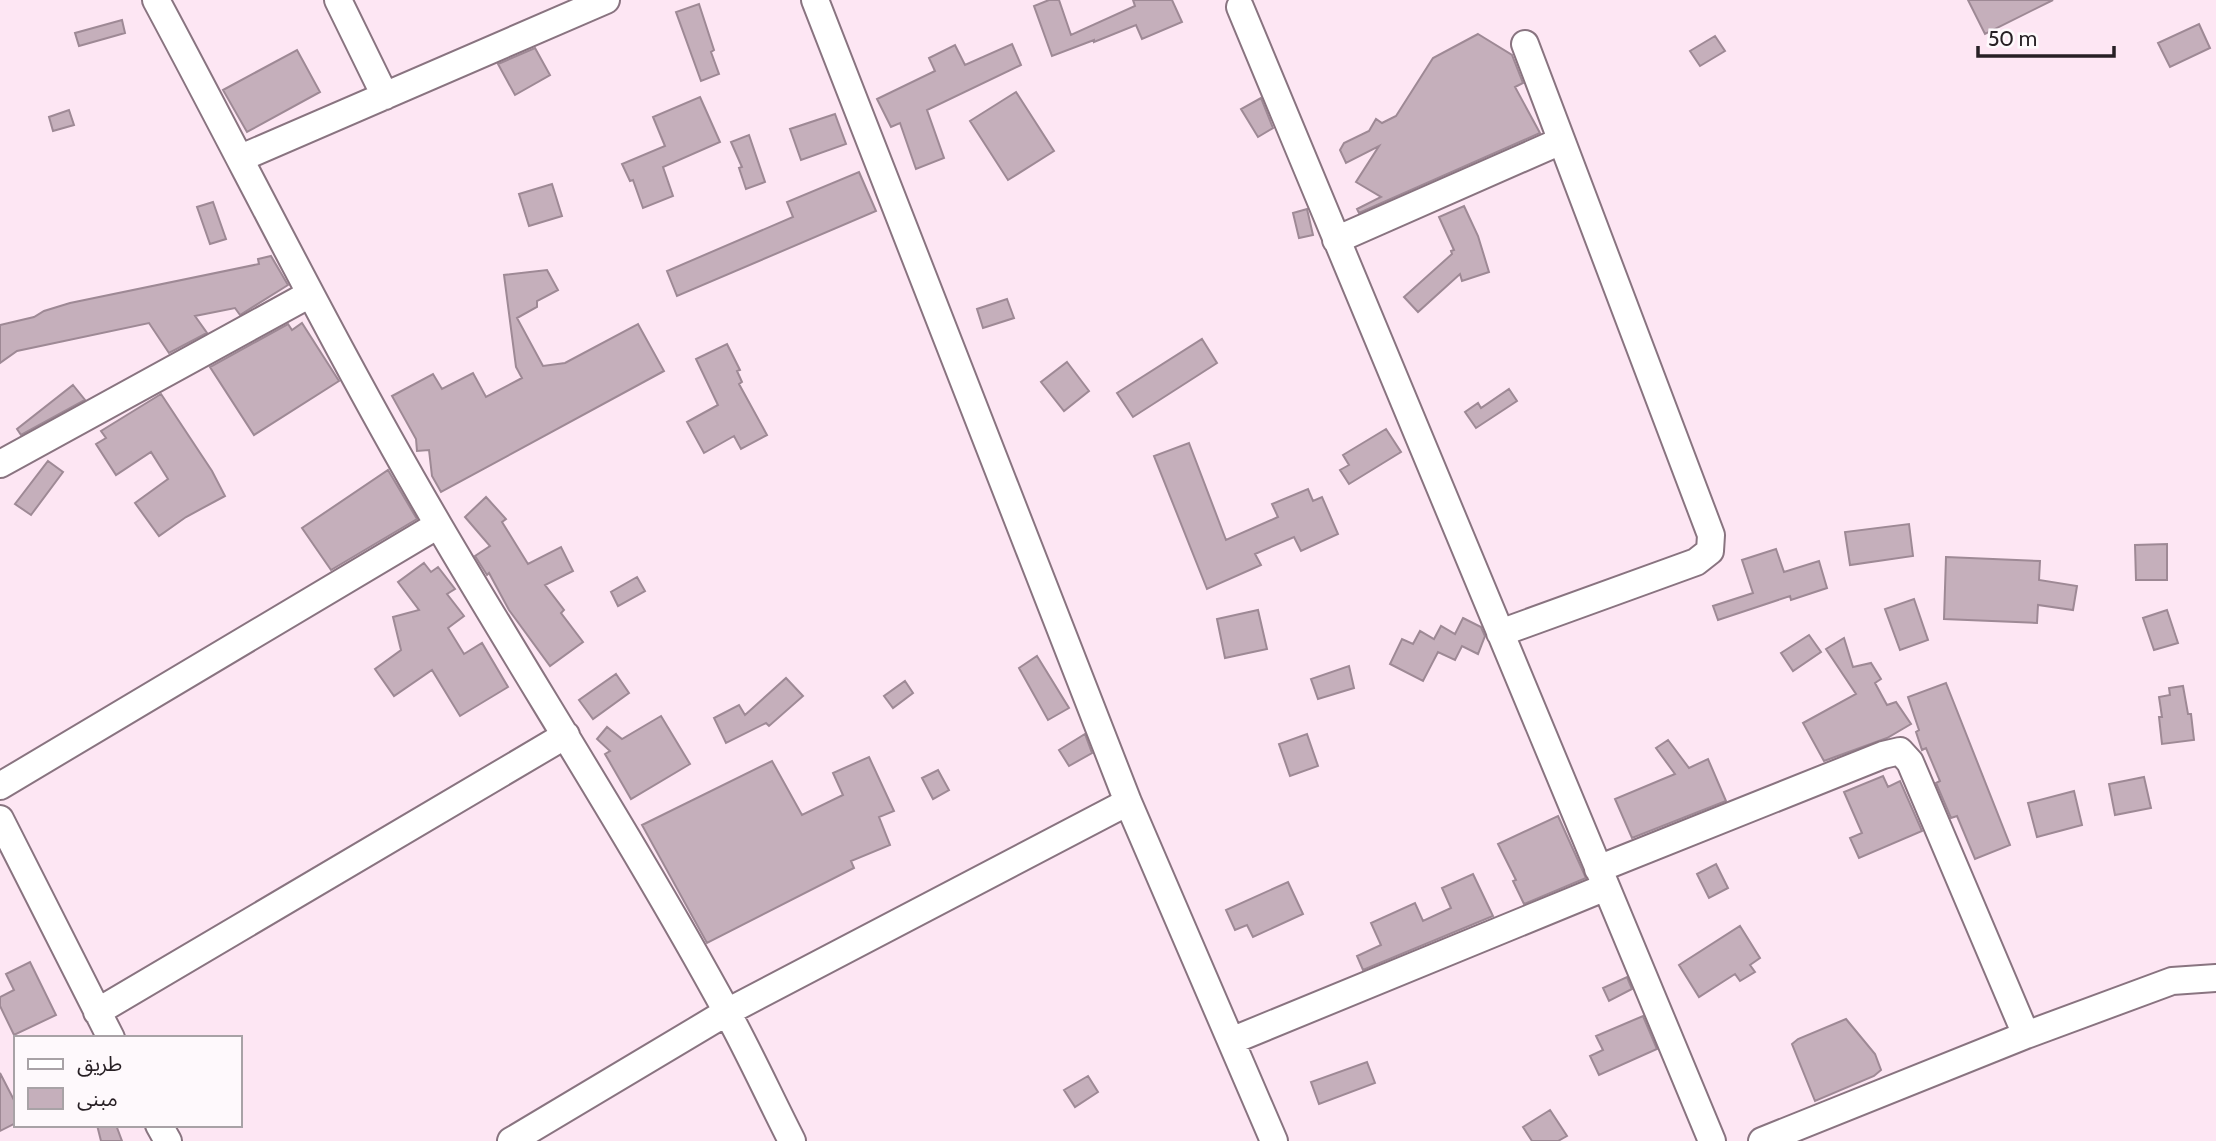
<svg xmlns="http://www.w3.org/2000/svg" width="2216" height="1141" font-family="Cabin,'Noto Sans Arabic',sans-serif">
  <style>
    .building { fill: #c5afbb; stroke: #9e8995; stroke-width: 2 }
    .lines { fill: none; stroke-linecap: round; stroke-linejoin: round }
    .minor-casing { stroke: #897480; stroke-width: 30 }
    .minor { stroke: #fff; stroke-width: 26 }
  </style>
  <rect width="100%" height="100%" fill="#fde6f3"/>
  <path class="building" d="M1049,0H1059L1071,35L1135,6L1133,0H1172L1182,22L1142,39L1136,25L1094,42V40L1052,56L1034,6Z
    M1968,0H2053L1985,34Z
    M699,4L714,50L711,52L719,74L701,81L676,12Z
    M122,20L125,33L79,46L75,33Z
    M2199,24L2210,48L2170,67L2158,43Z
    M1478,34L1512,55L1523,83L1515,87L1540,133L1359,213L1357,209L1381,197L1356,182L1379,146L1346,163L1340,150L1344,143L1369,131L1376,119L1382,123L1396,116L1433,58Z
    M1715,36L1725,51L1700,66L1690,51Z
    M1012,44L1021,65L927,110L944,158L916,169L900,123L891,127L877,99L935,71L929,58L955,45L965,65Z
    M535,48L550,75L515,95L498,64Z
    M297,50L320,92L247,132L223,90Z
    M1016,92L1054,151L1008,180L970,121Z
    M700,97L720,142L663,167L673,196L643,208L633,180L630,181L622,164L665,146L653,117Z
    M1261,98L1273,128L1258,137L1241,109Z
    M69,110L74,125L53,131L49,117Z
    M835,114L846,144L801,160L790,129Z
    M749,135L765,182L746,189L739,168L742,167L731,142Z
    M859,172L876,211L677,296L667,271L793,217L787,202Z
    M552,184L562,216L529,226L519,194Z
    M213,202L226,239L210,244L197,207Z
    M1464,206L1478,236L1489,272L1462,281L1460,274L1418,312L1404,297L1452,254L1451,251L1454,250L1439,217Z
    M1307,209L1313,235L1299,238L1293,213Z
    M271,256L288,285L240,315L235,308L195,316L207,333L169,353L149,323L17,351L0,363V325L34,317L44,311L70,303L259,264L258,259Z
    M547,270L558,290L537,301V307L517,318L543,366L565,363L638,324L664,371L441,492L432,476L429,450L417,451L416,439L392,396L433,374L442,389L473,373L486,397L522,378L516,367L504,275Z
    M1007,299L1014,318L983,328L977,309Z
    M302,323L339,381L254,435L210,367L288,324L292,330Z
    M1202,339L1217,363L1133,417L1117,393Z
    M727,344L740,370L737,371L742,382L739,384L767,435L741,449L734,436L704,453L687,422L718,405L696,359Z
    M1067,362L1089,391L1064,411L1041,382Z
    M73,385L85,400L21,435L17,429Z
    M1509,389L1517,401L1476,428L1465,412L1478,403L1481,408Z
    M161,394L212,471L225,496L186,517L159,536L135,503L168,479L151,452L116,475L96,444L106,438L101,431Z
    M1386,429L1401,452L1349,484L1340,470L1349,465L1343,455Z
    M1189,443L1226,540L1278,517L1272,504L1308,489L1313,501L1322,497L1338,534L1301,551L1294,537L1255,554L1261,565L1207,589L1154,456Z
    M48,461L63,472L31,515L15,504Z
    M388,470L417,519L331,570L302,528Z
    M486,497L506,519L502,522L528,564L561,547L573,571L545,585L564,610L561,613L583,642L550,666L509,610L489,573L487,575L475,556L490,546L465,517Z
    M1909,524L1913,556L1850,565L1845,532Z
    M2167,544V580H2136L2135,545Z
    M1776,549L1784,572L1819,561L1827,588L1791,600L1790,596L1718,620L1713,606L1753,593L1742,560Z
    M1946,557L2040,561L2039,580L2077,586L2073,610L2038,605L2037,623L1944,619Z
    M424,563L431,572L438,567L455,589L447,594L464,616L448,628L464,654L482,643L508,687L460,716L432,670L394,696L375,669L401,650L393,617L419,610L398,582Z
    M637,577L645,591L618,606L611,592Z
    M1914,599L1928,640L1900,650L1885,609Z
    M1258,610L1267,649L1225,658L1217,619Z
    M2167,610L2178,643L2154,650L2143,618Z
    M1463,618L1481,627L1485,636L1478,654L1462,646L1455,660L1438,652L1423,681L1390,664L1402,639L1413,644L1420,631L1434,639L1441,626L1455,634Z
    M1809,635L1821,652L1793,671L1781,653Z
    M1844,638L1853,667L1871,663L1881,679L1875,683L1887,705L1896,702L1911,724L1887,738L1824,761L1803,723L1856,694L1826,649Z
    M1037,656L1069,708L1048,720L1019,668Z
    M1349,666L1354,688L1318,699L1311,679Z
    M616,674L629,693L593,719L579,700Z
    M786,678L803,696L769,726L766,723L726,743L714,718L739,705L745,715Z
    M905,681L913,693L893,708L884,696Z
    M1946,683L2010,845L1975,859L1957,816L1951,818L1936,783L1940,781L1926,748L1922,750L1916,732L1919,730L1908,697Z
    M2183,686L2188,714H2191L2194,740L2162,744L2159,717H2162L2159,697L2170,695L2169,688Z
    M661,716L690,764L631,799L605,754L610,751L597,739L607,727L622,739Z
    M1085,734L1092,753L1069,766L1059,750Z
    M1307,734L1318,766L1290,776L1279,744Z
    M1668,740L1689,768L1708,759L1726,801L1632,838L1615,799L1675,774L1656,748Z
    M869,757L894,811L879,817L890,845L851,861L854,868L707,943L642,825L772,761L802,815L843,795L833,773Z
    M938,770L949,790L933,799L922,778Z
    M1883,776L1888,787L1900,781L1922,831L1859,858L1850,838L1862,833L1844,792Z
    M2144,777L2151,808L2115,815L2109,784Z
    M2074,791L2082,825L2037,837L2028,803Z
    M1558,816L1586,878L1524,904L1513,881L1516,880L1498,844Z
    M1716,864L1728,888L1709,898L1697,874Z
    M1473,874L1493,916L1363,970L1357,956L1381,945L1371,923L1415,903L1423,921L1451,908L1442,888Z
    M1288,882L1303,914L1253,937L1247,925L1235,930L1226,910Z
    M1740,926L1760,958L1750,965L1755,972L1740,981L1735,974L1699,997L1679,965Z
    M30,962L56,1015L14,1035L0,1006V997L14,990L6,974Z
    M1627,977L1632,989L1609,1001L1603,988Z
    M1643,1016L1657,1049L1599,1075L1590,1056L1603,1050L1596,1036Z
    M1846,1019L1875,1054L1881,1070L1874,1076L1815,1101L1792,1044L1798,1039Z
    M1367,1062L1375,1083L1319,1104L1311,1082Z
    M0,1073L16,1104V1123L0,1131Z
    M1088,1076L1098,1092L1075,1107L1064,1090Z
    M1550,1110L1567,1136L1558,1141H1532L1523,1127Z
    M97,1125H116L122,1141H101Z"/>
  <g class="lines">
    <defs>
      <path id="minor" d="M156,0C250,175 338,354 439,526C534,688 637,847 727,1012C750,1054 770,1098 792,1141
        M338,0L385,96
        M815,0L1128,802L1274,1141
        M1240,7L1712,1141
        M241,158L606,0
        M1336,240L1561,141
        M0,464L310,294
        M1500,633L1696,562L1710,551L1711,535L1525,44
        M0,786L438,525
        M0,819L111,1038
        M1598,869L1883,755L1900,751L1910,762L2026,1035
        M97,1012L566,735
        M1231,1041L1606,887
        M159,1125L168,1141
        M511,1141L727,1012L1128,802
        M1762,1141L2026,1035L2172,981L2216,978"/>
    </defs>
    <use href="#minor" class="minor-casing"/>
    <use href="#minor" class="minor"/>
  </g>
  <rect x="14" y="1036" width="228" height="91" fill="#fef9fc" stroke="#a8a2a6" stroke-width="2"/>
  <rect x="28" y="1059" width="35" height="10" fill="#ffffff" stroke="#a8a2a6" stroke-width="2"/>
  <text x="77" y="1071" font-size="21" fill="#271f24">طريق</text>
  <rect x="28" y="1088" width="35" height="21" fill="#c5afbb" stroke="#a8a2a6" stroke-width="2"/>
  <text x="77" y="1106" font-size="21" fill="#271f24">مبنى</text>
  <path d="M1978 46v10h136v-10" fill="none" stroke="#271f24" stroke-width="3.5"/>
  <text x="1988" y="46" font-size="21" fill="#271f24" stroke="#fef9fc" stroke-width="5" paint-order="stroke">50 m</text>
</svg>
